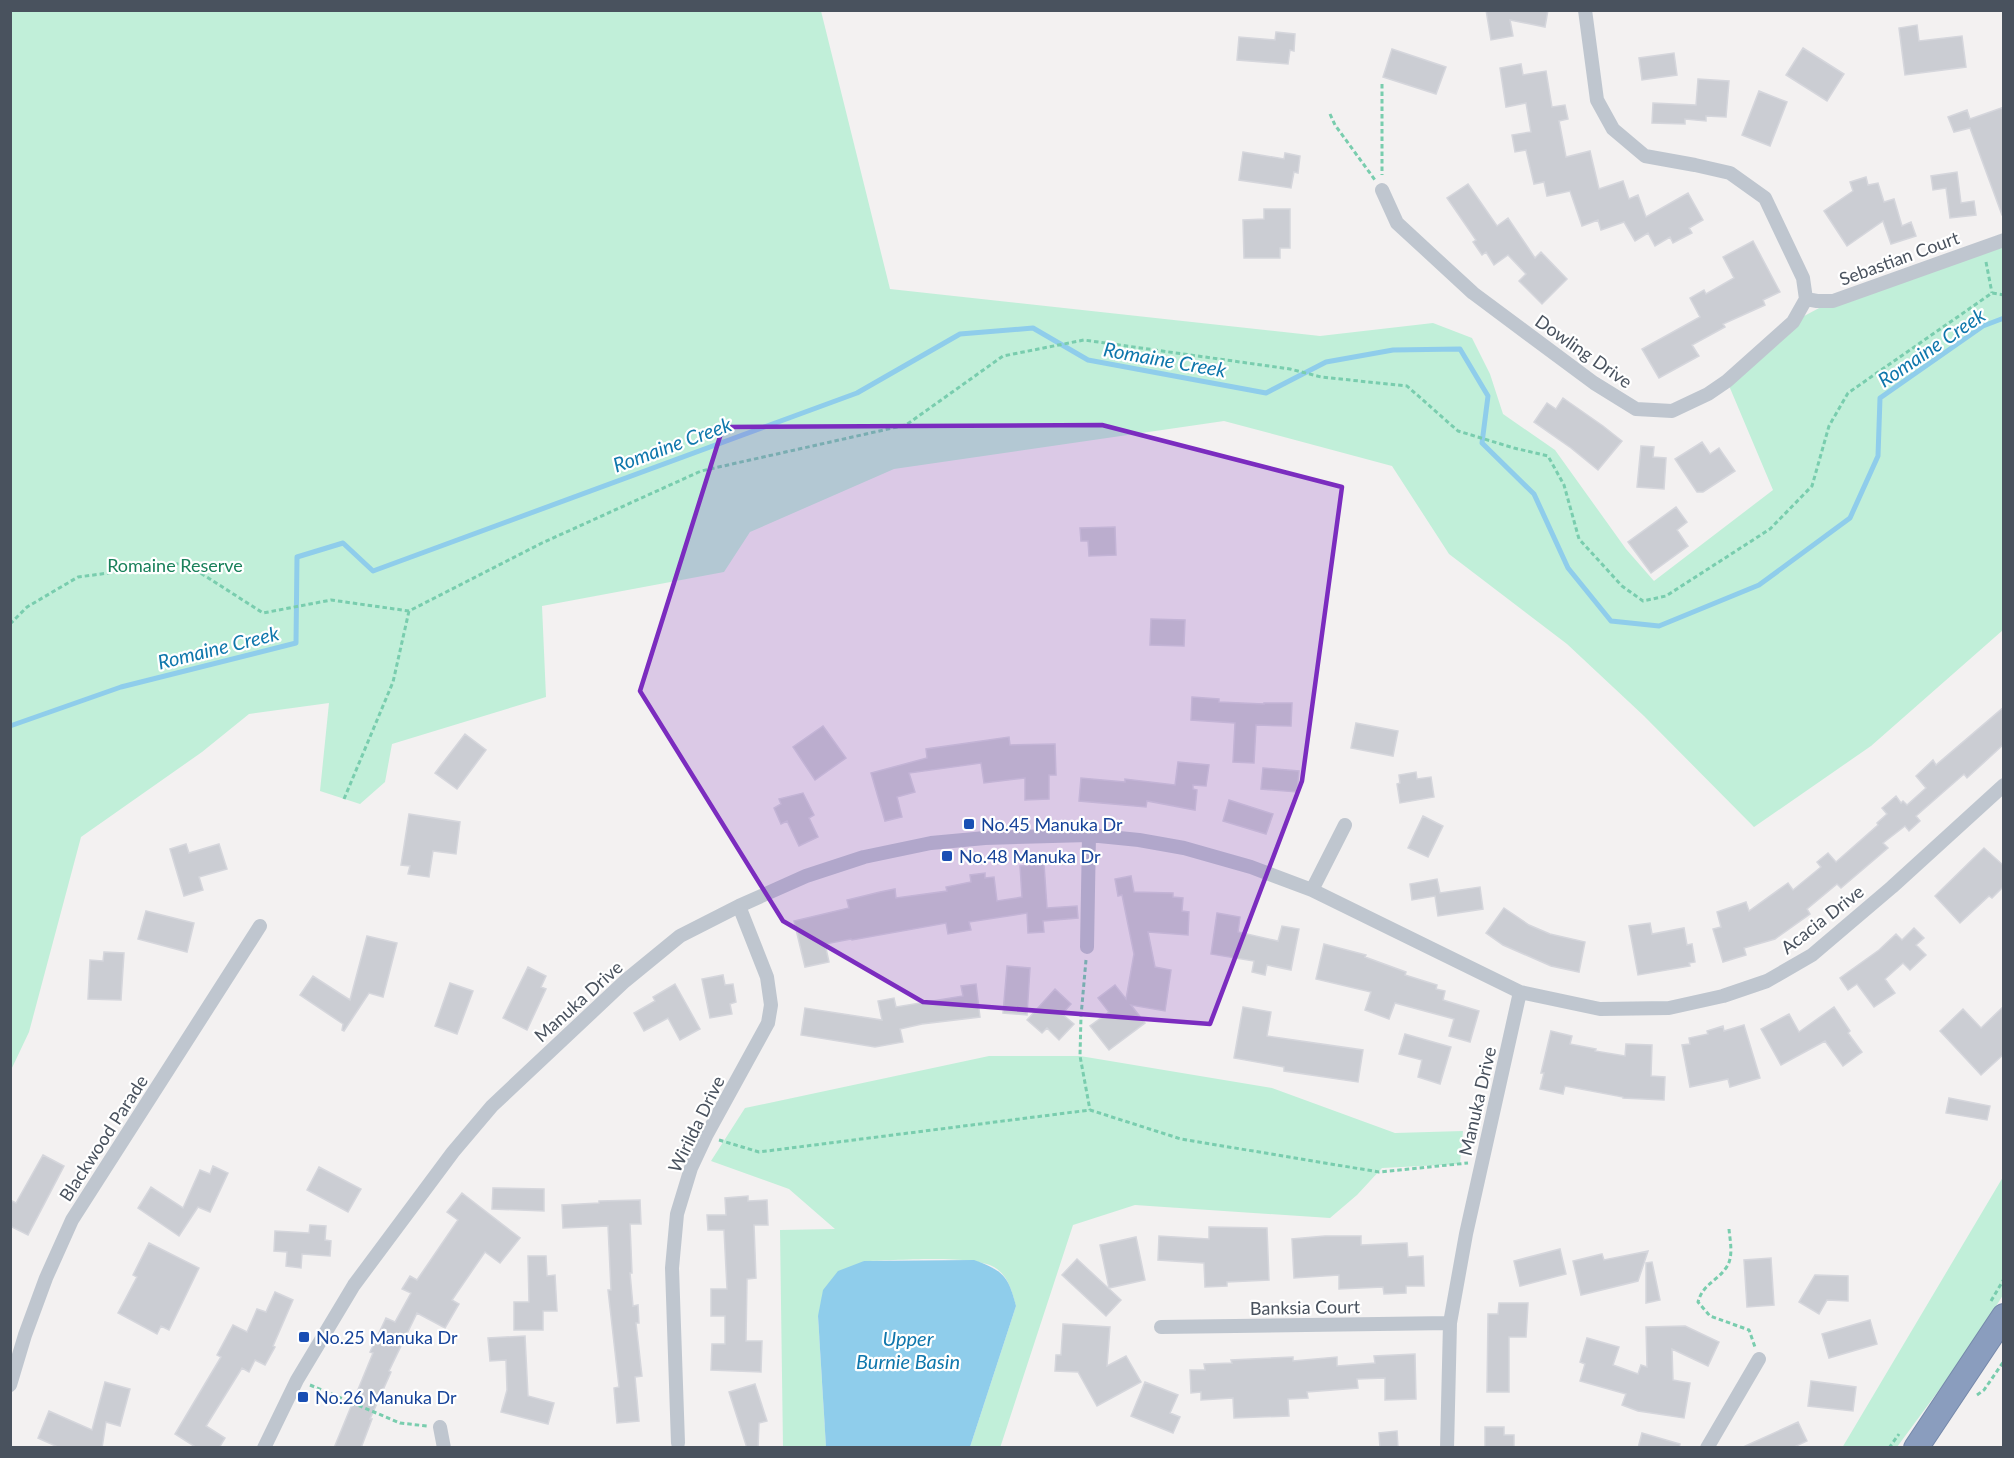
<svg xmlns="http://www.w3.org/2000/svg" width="2014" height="1458" font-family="Lato,sans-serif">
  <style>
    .green { fill: #c1efd9 }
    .water { fill: #8fcdeb }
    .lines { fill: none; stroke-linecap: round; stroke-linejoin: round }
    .stream { stroke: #8fcdeb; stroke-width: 5 }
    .building { fill: #cbcdd3; stroke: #d5d6dc; stroke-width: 1.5 }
    .highway-casing { stroke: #7588aa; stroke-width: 26 }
    .path { stroke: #79cdae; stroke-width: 3; stroke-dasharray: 4.5 3; stroke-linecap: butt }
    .street { stroke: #bfc6cf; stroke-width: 14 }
    .highway { stroke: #8a9dbe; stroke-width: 24 }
    .marked { fill: #7b2cbf; fill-opacity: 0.2; stroke: #7b2cbf; stroke-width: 4.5; stroke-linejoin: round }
    .transit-dot { fill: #1a4fb4; stroke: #fff; stroke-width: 2 }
    .labels { text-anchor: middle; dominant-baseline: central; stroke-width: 4.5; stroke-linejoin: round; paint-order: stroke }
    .street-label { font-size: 18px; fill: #49525e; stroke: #fff }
    .park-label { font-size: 18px; fill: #19805a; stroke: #fff }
    .transit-label { font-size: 18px; fill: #164399; stroke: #fff; text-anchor: start }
    .water-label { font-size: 20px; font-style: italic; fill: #0f77ac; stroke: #fff }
  </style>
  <rect width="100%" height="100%" fill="#f3f1f1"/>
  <path class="green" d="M11,11H821L890,289L1320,336L1433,323L1472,338L1490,374L1503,414L1555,450L1626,549L1654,581L1773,490L1727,381L1793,322L1834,300L2003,242V630L1871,746L1754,827L1644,716L1567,644L1449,554L1392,466L1224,421L894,469L750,532L724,572L542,606L546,697L392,744L385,782L360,804L320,791L329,703L249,714L202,752L81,837L29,1032L11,1070Z
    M989,1056H1080L1272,1088L1395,1133L1463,1131L1460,1164L1382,1168L1357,1195L1330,1218L1135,1205L1073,1225L1000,1448L970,1447L1016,1306C1012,1292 1009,1278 997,1269C977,1253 892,1261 864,1261L818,1316L826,1447H783L780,1230L835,1229L789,1189L711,1161L745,1108Z
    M2003,1177V1295L1970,1348L1897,1447L1842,1448Z"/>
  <path class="water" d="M974,1260C1004,1271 1008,1276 1016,1306L970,1447H826L818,1316L823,1290L838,1271L864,1261Z"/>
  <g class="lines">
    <path class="stream" d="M10,726L121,687L296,643L297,557L343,543L373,571L857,393L960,334L1033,328L1088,360L1266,393L1326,362L1393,350L1460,349L1488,396L1482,443L1534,494L1568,568L1611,621L1659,626L1759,585L1850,518L1878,456L1880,398L1983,326L2004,318"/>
  </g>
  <path class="building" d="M1486,10H1548L1545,27L1510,20L1513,36L1491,40Z
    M1917,25L1919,41L1962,36L1966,67L1905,75L1899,28Z
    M1276,32L1295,34L1294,51L1290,50L1288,64L1237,60L1239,37L1275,40Z
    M1803,48L1844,74L1827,101L1786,75Z
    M1392,49L1446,67L1436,94L1383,77Z
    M1674,53L1677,75L1642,80L1639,58Z
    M1521,64L1523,75L1546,71L1552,107L1565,105L1568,119L1559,121L1566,157L1590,151L1599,189L1623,181L1629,199L1638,195L1646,217L1688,193L1703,220L1689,228L1692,233L1673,243L1670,237L1655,246L1648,233L1635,241L1624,222L1601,230L1598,220L1582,226L1570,191L1547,196L1544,182L1534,184L1526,150L1515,152L1512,135L1531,132L1526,103L1506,107L1500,68Z
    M1698,79L1729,81L1726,117L1706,116V121L1685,119V124L1652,123L1653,103L1696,105Z
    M1759,91L1787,102L1770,146L1742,135Z
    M2004,107V215H2002L1970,128L1954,132L1948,117L1967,110L1970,119Z
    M1243,152L1284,159L1285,153L1300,156L1298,173L1294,172L1291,188L1239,180Z
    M1957,172L1961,203L1974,201L1976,215L1950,218L1946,188L1933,190L1931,176Z
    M1866,177L1868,185L1878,183L1884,202L1894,199L1902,226L1911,222L1916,236L1891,244L1883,221L1847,246L1824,211L1853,191L1850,182Z
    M1468,184L1497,226L1508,218L1535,258L1541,252L1567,279L1542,304L1519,281L1526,274L1508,255L1494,265L1486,252L1482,255L1473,242L1476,240L1447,198Z
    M1264,209H1290V248H1280V258H1244L1243,220L1264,219Z
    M1753,241L1780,292L1763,300L1765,305L1723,324L1725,327L1692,345L1699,356L1659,378L1642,349L1700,317L1690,298L1704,290L1706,294L1734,278L1723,257Z
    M1563,398L1603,426L1622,441L1598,470L1571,448L1534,422L1547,403L1556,409Z
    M1702,442L1710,454L1719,448L1735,471L1703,492H1697L1675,459Z
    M1641,446L1654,447L1653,457L1666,458L1664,489L1637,487Z
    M1676,507L1687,522L1677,530L1688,546L1651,573L1628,542Z
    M1115,527L1116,555L1089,556L1088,541H1081L1080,528Z
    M1151,619L1185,620L1184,646L1150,645Z
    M1192,697L1219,699V702L1264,704V703H1292L1291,726L1256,725L1254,763L1233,762L1235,723L1191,720Z
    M2004,707V744L1967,778L1964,774L1916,816L1920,821L1909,831L1905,826L1883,843L1888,848L1841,888L1837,884L1807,909L1810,914L1775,939L1744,948L1746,955L1723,962L1713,929L1721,927L1717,912L1746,902L1749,911L1788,883L1793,890L1821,867L1817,862L1828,853L1836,862L1878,825L1877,823L1887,814L1882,808L1896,796L1901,803L1903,801L1907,805L1926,788L1916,776L1933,760L1936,765Z
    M1356,723L1398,731L1393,756L1351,748Z
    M823,726L846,758L815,780L793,747Z
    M465,734L486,750L457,789L435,773Z
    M1009,737L1010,745L1055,744L1056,775H1049V799L1025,800V778L984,783L981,763L909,773L915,792L897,797L902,817L885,821L871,773L927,758L926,749Z
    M1178,762L1209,765L1206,786L1193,785V789L1197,790L1195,810L1147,801L1146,807L1079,801L1081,778L1125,782V779L1175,785Z
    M1263,768L1299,771L1297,792L1261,789Z
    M1416,772L1417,779L1431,777L1434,797L1400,803L1397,784L1400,783L1399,775Z
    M803,793L814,815L809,818L818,837L799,846L787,821L781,824L774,808L781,804L779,799Z
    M1229,800L1273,814L1266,834L1223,821Z
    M409,814L460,822L456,854L433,851L429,877L408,874L410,866L401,865Z
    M1423,816L1443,826L1428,857L1408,848Z
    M186,844L189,853L219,844L227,869L199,877L203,890L184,896L170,849Z
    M1984,848L2004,866V886L1992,898L1989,896L1960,923L1935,896Z
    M1044,864L1047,908L1077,906L1078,918L1043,921L1044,932L1028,933L1027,913L969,922L971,930L948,934L946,923L852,940L851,939L825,944L829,962L805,967L794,921L849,908L847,900L880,892L895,889L896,898L947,891L946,887L971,882L970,875L985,873V878L994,877L997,901L1022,897L1020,866Z
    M1131,876L1134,892L1173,893V897L1183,898L1182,911L1189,912L1188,935L1148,932L1155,967L1171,970L1165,1011L1131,1005L1145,1023L1109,1050L1090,1026L1109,1012L1098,998L1115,985L1126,999L1134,954L1122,895L1118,896L1115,879Z
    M1437,879L1440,893L1480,887L1483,909L1438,916L1435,896L1412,900L1410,884Z
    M1504,908L1529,925L1550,934L1585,942L1579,972L1551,966L1503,945L1486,933Z
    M146,911L194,923L187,952L138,939Z
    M1217,913L1240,917L1238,932L1278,941L1282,926L1299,929L1291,970L1267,965L1265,975L1252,972L1254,961L1211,954Z
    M1650,923L1652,934L1684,928L1687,945L1692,944L1695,962L1689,963L1690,966L1638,975L1629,926Z
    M1914,928L1924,938L1916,945L1926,955L1910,970L1903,963L1885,979L1895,993L1874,1007L1857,984L1848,990L1840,978L1879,950L1896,934L1902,940Z
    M367,936L397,943L383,997L369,993L344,1031L342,1030L343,1024L300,995L313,976L350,1000Z
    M1324,944L1366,955L1365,957L1406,972L1405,975L1437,985L1436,989L1445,991L1443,1000L1479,1011L1470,1042L1449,1036L1454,1019L1395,1003L1389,1019L1365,1010L1371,992L1316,979Z
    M104,952L124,953L121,1000L88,999L90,960L103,961Z
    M1007,966L1030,968L1027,1015L1003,1013Z
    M528,967L546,976L541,987L546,989L527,1030L503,1018Z
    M723,975L725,985L733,984L736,1002L730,1004L732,1014L710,1018L702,979Z
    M450,983L473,991L457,1034L435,1026Z
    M675,984L700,1029L680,1040L668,1018L644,1031L634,1013L655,1001L653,997Z
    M976,984L980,1017L922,1024L900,1029L903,1042L875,1047L801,1035L805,1008L882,1020L878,1001L894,998L896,1007L963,996L961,986Z
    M1055,989L1071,1004L1062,1014L1074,1024L1059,1040L1047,1028L1042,1033L1027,1020Z
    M2004,1006V1054L1981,1075L1940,1031L1963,1009L1981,1028Z
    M1243,1007L1271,1012L1267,1036L1363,1050L1358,1082L1284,1071V1067L1234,1058Z
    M1834,1007L1850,1031L1848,1033L1862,1052L1843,1066L1825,1041L1781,1065L1761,1029L1789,1014L1799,1032Z
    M1744,1025L1760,1078L1730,1087L1728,1079L1690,1087L1682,1045L1690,1044L1689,1038L1708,1034L1707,1031L1723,1026L1724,1031Z
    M1551,1031L1572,1036L1570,1044L1596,1049L1595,1051L1625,1056L1626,1044L1652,1045L1651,1076L1665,1077L1664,1100L1623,1098V1097L1565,1086L1563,1094L1540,1089L1544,1073H1541Z
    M1405,1034L1451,1047L1440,1084L1418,1077L1422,1060L1399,1054Z
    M1949,1098L1990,1106L1987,1120L1946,1113Z
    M43,1155L64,1166L28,1235L10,1226V1200L16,1203Z
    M213,1166L228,1173L210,1212L198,1207L179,1236L138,1208L151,1187L183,1208L200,1170L210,1174Z
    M319,1167L361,1189L348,1212L307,1190Z
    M493,1188L544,1189V1211L492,1209Z
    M462,1193L520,1238L500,1263L485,1252L452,1300L459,1304L445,1328L417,1313L389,1371L391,1372L370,1419H372L361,1448H334L373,1353L370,1352L386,1318L395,1322L411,1293L402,1289L410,1276L417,1280L458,1220L447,1212Z
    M748,1196V1201L767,1200L768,1225H754L756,1278L747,1279L746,1341H762L761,1372L711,1370L712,1344H725V1316H711V1289H727L724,1230H708L707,1215H726L725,1198Z
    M640,1200L641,1224H630L632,1273H630L633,1306L638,1305L639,1323H636L642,1376L635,1377L639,1421L617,1423L614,1388L619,1387L608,1290H611L608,1226L563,1228L562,1205L599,1203V1201Z
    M310,1225L326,1226L325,1240L331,1241L330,1256L302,1254L301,1268L286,1266L287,1252L274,1251L275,1231L309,1233Z
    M1209,1227L1267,1228L1269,1280L1227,1282V1286L1205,1287L1204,1263L1158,1260L1159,1236L1209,1239Z
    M1325,1236H1361V1245L1407,1243L1408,1257L1423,1256L1424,1286H1406V1293L1384,1294L1383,1287L1339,1289V1275L1294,1278L1292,1239Z
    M1136,1237L1145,1280L1109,1288L1100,1245Z
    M149,1243L199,1268L169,1330L161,1326L157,1334L118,1313L137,1277L133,1275Z
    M1560,1249L1566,1274L1520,1286L1514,1261Z
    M1648,1251L1638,1281L1581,1295L1573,1261L1602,1254L1604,1260Z
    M528,1256H546L547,1276L555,1275L557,1311H543V1330H514V1302H529Z
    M1771,1258L1774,1305L1747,1307L1744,1260Z
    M1077,1259L1121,1300L1106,1316L1062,1275Z
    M1652,1262L1660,1300L1646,1303V1263Z
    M1815,1275L1848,1276V1301L1827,1300L1819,1314L1799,1302Z
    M275,1292L293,1300L273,1346L275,1347L265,1365L255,1360L249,1372L242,1368L206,1426L225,1438L219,1448H197L175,1434L221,1357L217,1355L233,1325L247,1332L257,1309L266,1312Z
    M1499,1303H1528L1526,1337H1509V1392H1487L1488,1314H1498Z
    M1870,1320L1877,1344L1829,1358L1822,1334Z
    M1063,1324L1110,1327L1107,1366L1126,1356L1141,1382L1097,1406L1078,1372L1055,1371L1056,1355H1061Z
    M1685,1326L1719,1342L1708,1366L1672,1349L1673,1380L1690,1383L1684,1418L1638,1411L1622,1405L1626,1394L1580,1381L1585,1364L1580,1362L1587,1338L1619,1347L1613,1365L1638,1374L1641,1365L1647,1367L1646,1327Z
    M525,1336L528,1396L554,1403L548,1424L501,1412L507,1390L506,1360L490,1361L488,1338Z
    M1415,1354L1416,1399L1385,1400V1378L1357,1379L1358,1388L1307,1392L1308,1398L1288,1399L1289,1416L1234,1418L1233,1398L1201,1400V1392L1191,1393L1190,1370H1205L1204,1364L1232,1363L1231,1360L1293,1357V1361L1337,1357V1366L1375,1363L1374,1356Z
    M1811,1381L1856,1387L1853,1411L1808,1406Z
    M105,1382L130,1389L120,1426L106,1422L102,1448H60L38,1438L49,1411L92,1430Z
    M1145,1382L1178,1395L1170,1413L1180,1417L1173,1433L1131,1416Z
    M755,1384L767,1421L759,1423L758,1448H747L729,1392Z
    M1798,1422L1807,1441L1792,1448H1741Z
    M1485,1427H1504V1435H1514V1448H1485Z
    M1397,1431L1398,1448H1380L1379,1433Z
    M1642,1433L1680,1444L1679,1448H1638Z"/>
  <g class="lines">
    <defs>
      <path id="highway" d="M1916,1448L2004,1316"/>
    </defs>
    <use href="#highway" class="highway-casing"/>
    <path class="path" d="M1382,84V175
      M1330,114L1335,125L1375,180
      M1986,262L1992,293
      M10,624L27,607L78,577L185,563L263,613L331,600L409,611L542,543L701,471L906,425L1003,356L1084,340L1290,369L1321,377L1407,386L1458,431L1514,448L1548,456L1564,485L1579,539L1622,586L1643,601L1666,596L1770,529L1812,486L1829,426L1848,393L1992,293L2004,295
      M344,799L393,682L409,611
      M1086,960L1081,1016L1080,1056L1090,1110
      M719,1140L759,1152L1090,1110L1181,1139L1379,1172L1468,1163
      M1729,1229C1730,1241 1734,1257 1726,1268C1716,1282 1703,1284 1698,1302L1710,1316L1749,1330L1755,1347
      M1991,1301L2004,1279
      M310,1385L400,1423L427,1426
      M1977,1395L1984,1390L2004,1361
      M1889,1448L1899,1434"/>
    <path class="street" d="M1382,190L1397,223L1473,293L1594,383L1636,409L1672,411L1708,394L1727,381L1793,322L1806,299L1803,278L1765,198L1730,173L1695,165L1645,156L1613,129L1597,100L1585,10
      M1806,299L1817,301H1833L2004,240
      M1312,890L1345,825
      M1087,947L1089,835
      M1520,992L1600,1009L1669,1008L1723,996L1767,981L1812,955L1892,887L2004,785
      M1161,1327L1450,1323
      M10,1385L25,1335L46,1278L72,1220L260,926
      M440,1427L444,1448
      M678,1443L672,1268L677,1214L691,1168L706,1136L768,1023L771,1005L767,977L739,906
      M264,1448L297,1380L354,1285L453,1152L492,1106L625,981L680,936L739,906L806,876L864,857L931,843L985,838L1089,835L1139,840L1184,848L1251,867L1312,890L1520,992L1466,1234L1450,1323L1447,1448
      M1707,1448L1759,1359"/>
    <use href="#highway" class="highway"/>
  </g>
  <path class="marked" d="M1102,425L1342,487L1302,781L1210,1024L923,1002L783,921L640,691L723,427Z"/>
  <g class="transit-dot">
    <rect x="963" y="818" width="12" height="12" rx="3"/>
    <rect x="941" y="850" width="12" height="12" rx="3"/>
    <rect x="298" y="1331" width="12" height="12" rx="3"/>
    <rect x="297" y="1391" width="12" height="12" rx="3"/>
  </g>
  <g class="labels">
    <g class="street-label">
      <text transform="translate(1899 258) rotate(-20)">Sebastian Court</text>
      <text transform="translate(1584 351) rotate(35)">Dowling Drive</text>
      <text transform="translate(1822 919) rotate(-38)">Acacia Drive</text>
      <text transform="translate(578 1001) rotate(-42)">Manuka Drive</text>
      <text transform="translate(1477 1101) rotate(-77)">Manuka Drive</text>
      <text transform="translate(696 1124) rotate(-64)">Wirilda Drive</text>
      <text transform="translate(103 1138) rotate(-57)">Blackwood Parade</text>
      <text transform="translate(1305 1307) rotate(-1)">Banksia Court</text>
    </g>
    <g class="park-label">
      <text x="175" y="565">Romaine Reserve</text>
    </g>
    <g class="transit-label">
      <text x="981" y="824">No.45 Manuka Dr</text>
      <text x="959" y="856">No.48 Manuka Dr</text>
      <text x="316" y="1337">No.25 Manuka Dr</text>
      <text x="315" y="1397">No.26 Manuka Dr</text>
    </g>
    <g class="water-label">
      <text transform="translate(1931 347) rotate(-34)">Romaine Creek</text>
      <text transform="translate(1165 359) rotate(10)">Romaine Creek</text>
      <text transform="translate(672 444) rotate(-20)">Romaine Creek</text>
      <text transform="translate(218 647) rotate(-14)">Romaine Creek</text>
      <text x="908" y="1338">Upper<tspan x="908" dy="23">Burnie Basin</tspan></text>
    </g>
  </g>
  <rect width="2014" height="1458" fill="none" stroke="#49525e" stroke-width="24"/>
</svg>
